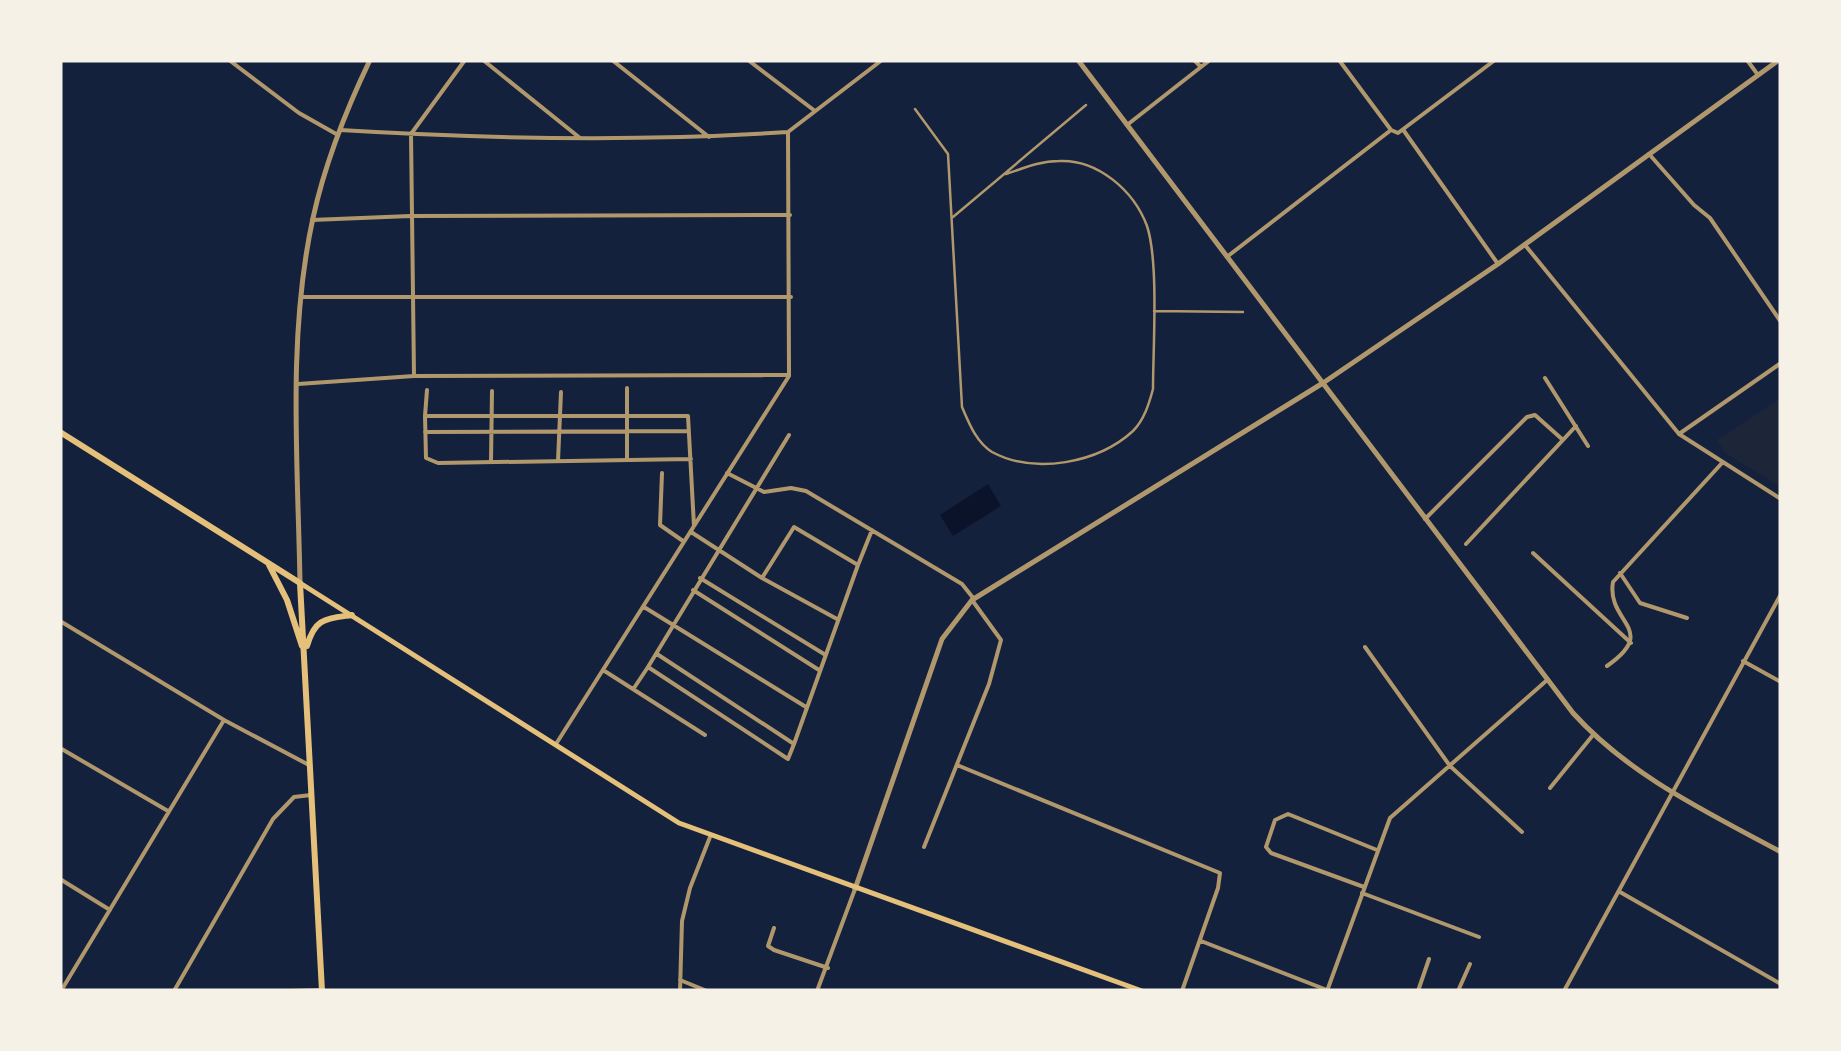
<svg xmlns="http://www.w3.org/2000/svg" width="1841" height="1051" font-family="Overpass,sans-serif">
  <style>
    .green { fill: #1d2539 }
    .water { fill: #0b132b }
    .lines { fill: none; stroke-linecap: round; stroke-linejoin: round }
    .pedestrian { stroke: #b1986c; stroke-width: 2.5 }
    .minor { stroke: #b1986c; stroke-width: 4 }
    .tertiary { stroke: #b1986c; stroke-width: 5 }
    .secondary { stroke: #e5c07b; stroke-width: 5 }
    .primary { stroke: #e5c07b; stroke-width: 6 }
  </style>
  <rect width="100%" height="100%" fill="#14213d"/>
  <path class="green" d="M1781,398V487L1725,453L1717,440Z"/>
  <path class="water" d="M988,484L1001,506L953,536L940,515Z"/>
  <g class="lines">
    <path class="pedestrian" d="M915,109L948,154L962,407C969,423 976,442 992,452C1035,475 1098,463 1133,431C1144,420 1149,404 1153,389C1153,348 1159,262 1147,226C1134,191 1098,159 1059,161C1040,161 1024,168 1006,174
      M953,217L1086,105
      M1154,311L1243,312"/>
    <path class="minor" d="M229,60L299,113L338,135
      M483,60L580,138
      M612,60L709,137
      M748,60L815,111
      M1194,60L1201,67L1210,60
      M1339,60L1391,130L1398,133L1495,60
      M1747,60L1758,75
      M1127,125L1201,67
      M340,130C489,139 639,142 788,132
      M1404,131L1498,264
      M1649,154L1694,205L1710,218L1781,322
      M312,220L410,216L790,215
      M1525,245L1679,434L1781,499
      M1228,256L1391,130
      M301,297H791
      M789,375L788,132L882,60
      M414,376L411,134L465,60
      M1545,378L1588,446
      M298,384L414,376L789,375
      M627,388V459
      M425,416L427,390
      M425,432L689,431
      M1679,434L1781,363
      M691,459L438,463L426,458L425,416H688L694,526
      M491,461L492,391
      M558,461L561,392
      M662,473L660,525L683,541
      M727,473L764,492L791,488L806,491L962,584L974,599
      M1425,519L1527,417L1535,415L1563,440
      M691,532L762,578L837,619
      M1466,544L1576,426
      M1533,553L1631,643
      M858,565L872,530
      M1620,573L1640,603L1687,618
      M700,578L824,654
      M762,578L794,527L858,565L794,744
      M693,590L819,670
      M644,607L806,707
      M60,621L224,720L309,765
      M1365,647L1450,766L1522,832
      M657,654L794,744L788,759L648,667L789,435
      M1743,661L1781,682
      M1607,666C1660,629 1606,623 1613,582L1722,463
      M603,670L705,735
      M634,688L648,667
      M556,744L789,376
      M60,748L168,811
      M957,765L1220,873L1218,888L1182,991
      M1550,788L1593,735
      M924,847L989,684L1001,640L972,600
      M60,879L110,910
      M1364,887L1271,853L1266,847L1275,820L1288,814L1377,850
      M1620,892L1781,984
      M1362,893L1479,937
      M774,928L768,946L774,950L828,968
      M1201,941L1327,990
      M680,980L707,991
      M61,991L224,720
      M174,991L273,819L294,797L311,795
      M290,991L322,990
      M680,991L682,921L690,888L710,837
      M817,991L855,889
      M1327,991L1390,818L1546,681
      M1418,991L1429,959
      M1458,991L1470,964
      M1564,991L1781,594"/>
    <path class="tertiary" d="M1078,60L1573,713C1630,776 1707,812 1781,852
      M300,583C298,463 287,336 313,218C325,163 346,110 370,60
      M855,889L942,639L972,600L1323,383L1498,264L1779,60"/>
    <path class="secondary" d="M300,583L679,823L1142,991"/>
    <path class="primary" d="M60,432L300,583L322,991
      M269,565L287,600L302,646
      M307,646C315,618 325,619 352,615"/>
  </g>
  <rect width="1841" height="1051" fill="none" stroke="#f6f1e7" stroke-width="125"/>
</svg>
